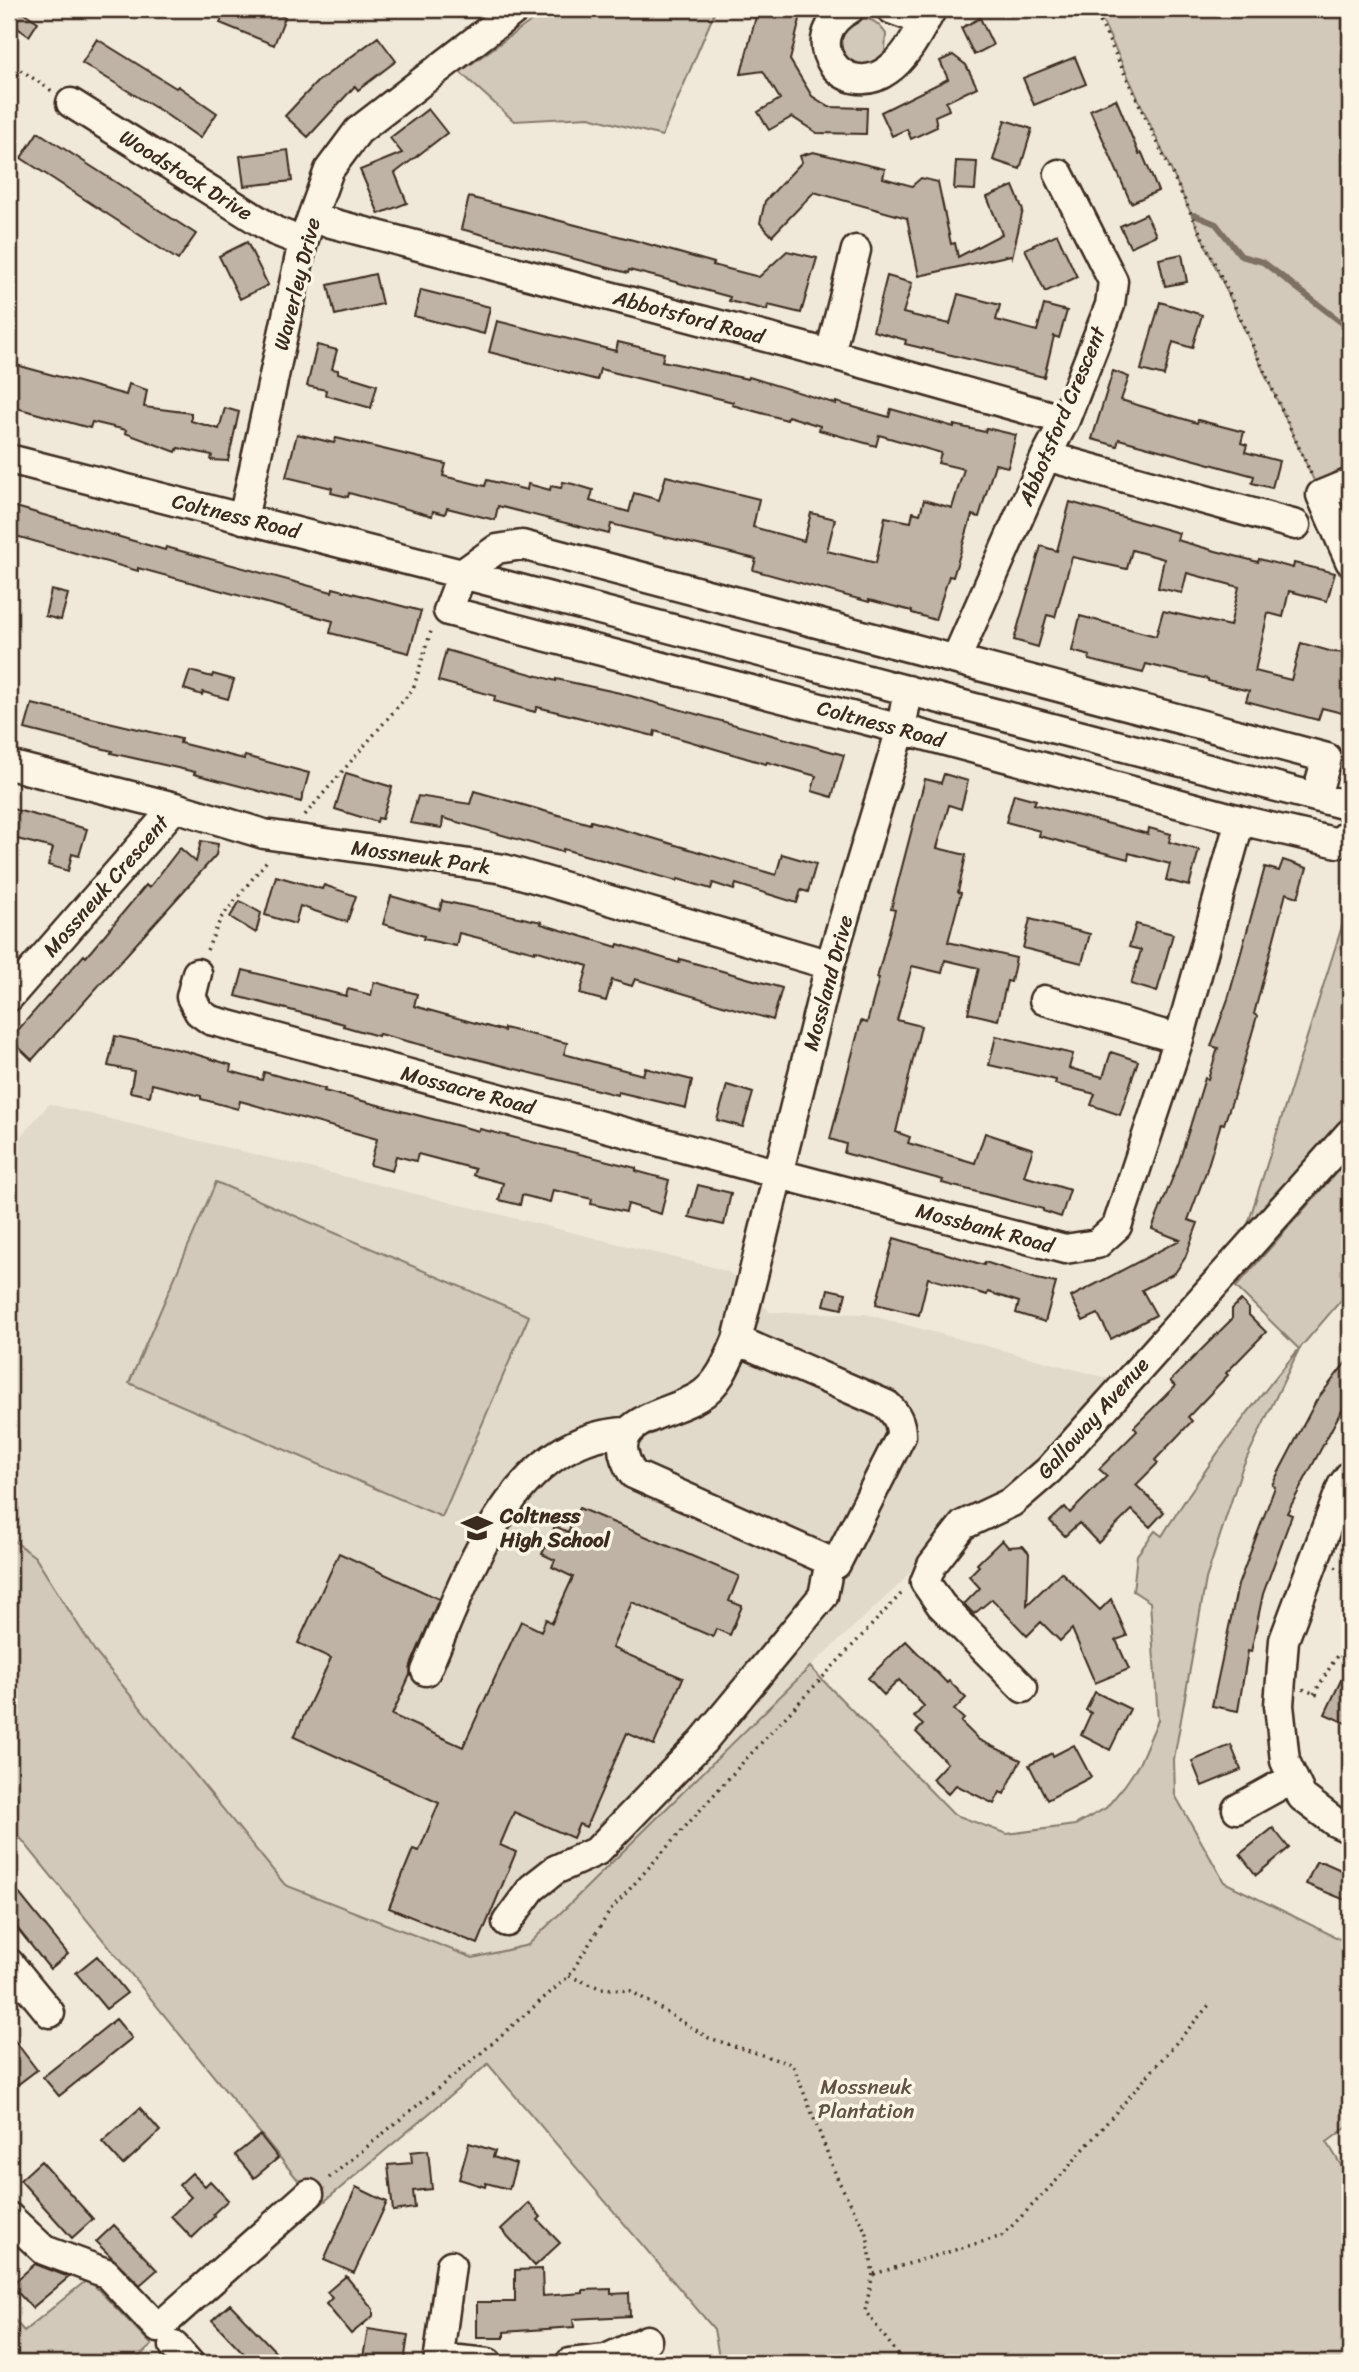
<svg xmlns="http://www.w3.org/2000/svg" width="1359" height="2372" font-family="Sriracha,sans-serif">
  <style>
    .built { fill: #e1d9c9 }
    .green { fill: #d2c9ba; stroke: #867a6c; stroke-width: 2 }
    .lines { fill: none; stroke-linecap: round; stroke-linejoin: round }
    .stream { stroke: #7e7163; stroke-width: 6 }
    .building { fill: #beb3a4; stroke: #3b2a1e; stroke-width: 2 }
    .minor-casing { stroke: #3b2a1e; stroke-width: 33 }
    .path { stroke: #3b2a1e; stroke-width: 3.5; stroke-dasharray: 2 5; stroke-linecap: butt }
    .minor { stroke: #fcf5e5; stroke-width: 28 }
    .labels { text-anchor: middle; dominant-baseline: central; stroke-width: 7; stroke-linejoin: round; paint-order: stroke }
    .street-label { font-size: 21px; fill: #3b2a1e; stroke: #fcf5e5 }
    .poi-label { font-size: 21px; font-weight: bold; fill: #3b2a1e; stroke: #fcf5e5; text-anchor: start }
    .park-label { font-size: 21px; fill: #615245; stroke: #fcf5e5 }
  </style>
  <rect width="100%" height="100%" fill="#f0e9d9"/>
  <filter id="ink" filterUnits="userSpaceOnUse"><feTurbulence type="fractalNoise" baseFrequency=".0143" numOctaves="2"/><feDisplacementMap in="SourceGraphic" scale="14" xChannelSelector="R" yChannelSelector="G"/><feConvolveMatrix kernelMatrix="1 2 1 2 8 2 1 2 1" color-interpolation-filters="sRGB"/></filter>
  <g filter="url(#ink)">
    <path class="built" d="M49,1104L709,1266L729,1272L770,1312L865,1314L1111,1379L1037,1465L1010,1487L954,1518L900,1584L810,1667L528,1945L473,1958L285,1885L96,1653L35,1557L9,1537V1150Z"/>
    <path class="green" d="M548,9H716L662,136L589,117L514,121L460,72Z
      M1097,9H1350V559Z
      M856,18C870,17 878,22 886,34L885,52L872,65L854,66L840,55L837,37Z
      M1350,901V1111L1248,1224Z
      M1350,1157V1290L1299,1349L1242,1468L1206,1579L1174,1759L1175,1795L1224,1882L1350,1944V2125L1327,2142L1350,2180V2363H720L714,2329L488,2064L319,2206L176,2333L168,2324L311,2196L9,1824V1537L35,1557L96,1653L285,1885L473,1958L528,1945L810,1667L953,1814L1007,1834L1075,1825L1106,1808L1125,1785L1139,1764L1158,1720L1150,1602L1133,1591L1137,1555L1155,1531L1162,1536C1203,1470 1249,1408 1299,1349L1236,1287Z
      M216,1182L529,1316L442,1517L129,1383Z
      M88,2279L152,2345L132,2363H9V2314L24,2331Z"/>
    <g class="lines">
      <path class="stream" d="M1194,215L1216,224L1241,256L1263,262L1350,329"/>
    </g>
    <path class="building" d="M9,9H18L38,22L29,36L9,22Z
      M226,9H265L285,17L274,45L220,23Z
      M758,9H794L792,13L801,15L790,60L812,96L829,107L867,108L866,134L817,133L792,117L769,130L758,112L780,99L763,71L741,74Z
      M980,18L993,45L974,55L961,28Z
      M378,37L396,61L358,90L355,86L308,137L285,116L317,82Z
      M97,39L176,88L178,86L217,113L200,138L161,111L82,63Z
      M953,55L966,65L977,87L946,102L949,110L935,116L937,127L911,139L907,129L892,136L881,112L948,79L940,61Z
      M1075,57L1086,84L1034,105L1023,78Z
      M1116,99L1139,154L1142,153L1158,191L1131,203L1090,110Z
      M428,109L447,133L395,173L407,203L379,214L360,170L402,153L390,138Z
      M1005,120L1032,129L1020,169L993,160Z
      M38,132L196,234L178,260L21,158Z
      M288,150L292,181L244,186L240,156Z
      M813,152L885,169L883,178L912,186L921,178L938,182L951,244L955,243L958,257L1002,234L987,197L1013,186L1023,210L1012,257L1011,255L919,276L907,218L814,192L772,236L760,223L765,201L802,162L800,156Z
      M956,161L977,162L975,190L954,189Z
      M469,197L637,241L714,263L713,265L759,277L787,251L817,258L801,313L768,305L767,310L729,301L730,297L657,277L629,270L628,273L461,229Z
      M1146,214L1156,235L1130,247L1120,226Z
      M1057,234L1077,277L1045,292L1025,249Z
      M247,242L268,285L240,299L219,256Z
      M1182,254L1187,282L1165,286L1159,259Z
      M375,274L382,304L335,315L328,285Z
      M887,276L912,283L903,313L950,324L958,294L1000,305L996,320L1037,331L1044,305L1067,311L1059,338L1054,336L1044,377L905,344L906,340L873,331Z
      M421,290L490,307L484,334L414,316Z
      M1160,302L1202,315L1192,348L1173,342L1164,376L1141,370Z
      M497,321L616,351L618,342L664,353L662,361L748,379L749,377L836,404V402L889,417L891,409L954,427V425L985,432L986,428L1016,435L1008,467L995,464L979,517L972,515L953,577L949,576L935,620L912,613V611L869,600V602L753,570L756,559L611,524L609,534L498,506L495,520L447,508L445,514L433,511L432,516L349,493L348,497L331,493L332,488L286,477L297,434L334,443L336,438L446,464L443,476L485,486L487,480L527,490L528,484L550,490L551,486L561,488L563,482L573,484L593,490L590,501L629,512L634,493L659,500L666,476L759,499L753,527L804,541L811,513L835,519L827,551L876,563L885,517L911,522L913,512L920,514L924,500L952,508L964,469L938,463L941,453L879,435L876,446L819,430L820,426L788,416L787,420L732,405L733,402L600,369L597,380L489,352Z
      M317,345L337,350L332,369L338,370V373L377,385L371,408L325,395L326,390L307,386Z
      M9,363L126,395L129,384L147,390L144,407L191,413V421L219,429L225,408L239,412L228,461L211,460L212,455L178,448L176,452L125,433L126,430L92,422L90,428L9,406Z
      M1113,371L1129,377L1121,400L1197,423L1198,420L1244,432L1241,443L1247,445L1245,452L1279,461L1272,488L1252,483L1254,476L1119,439L1117,446L1092,439Z
      M1070,502L1179,533L1177,540L1212,550L1258,562L1259,559L1293,568L1294,563L1335,573L1327,601L1289,591L1283,617L1268,613L1255,671L1291,680L1301,643L1333,652L1350,653V715L1322,708L1318,720L1246,701L1249,691L1208,681V679L1146,664L1143,673L1089,660L1090,656L1072,651L1080,616L1156,636L1163,611L1230,626L1239,587L1187,573L1182,593L1158,588L1164,559L1132,550L1127,569L1072,557L1055,617L1047,615L1038,647L1014,640L1041,546L1057,551Z
      M9,505L165,550L166,547L332,592L333,588L421,611L409,653L330,633L333,621L138,568V571L9,534Z
      M51,590L68,594L61,620L45,616Z
      M446,650L556,681V679L620,693L844,755L832,797L812,791L816,776L767,762L766,764L655,731L654,736L537,707L535,712L494,701L495,696L438,681Z
      M190,671L212,677L213,674L234,680L228,699L203,692L202,695L184,689Z
      M32,704L181,739L180,743L244,759L245,756L309,773L301,802L194,774L195,772L111,753L112,751L25,729Z
      M346,773L392,787L382,819L378,818L377,822L335,809Z
      M944,774L968,781L961,809L949,805L937,848L966,855L958,892L961,893L948,942L1016,958L1011,982L1007,981L998,1020L968,1013L979,968L945,960L942,973L912,966L897,1020L921,1026L896,1132L910,1137L908,1143L975,1163L985,1133L1033,1149L1024,1176L1070,1190L1061,1217L1043,1211V1209L942,1183L943,1180L844,1153L846,1144L830,1139L861,1021L867,1023L879,978H877L895,910L891,909L925,779L941,783Z
      M474,791L590,824L591,821L649,837L776,875L782,854L816,864L808,892L801,890L797,903L736,884L734,890L713,883L711,889L678,879L677,881L563,849L562,852L443,818L442,828L410,823L418,796L470,804Z
      M1014,794L1036,800L1034,804L1148,834L1149,828L1171,834L1169,842L1199,850L1189,886L1166,880L1170,864L1129,853L1128,859L1039,836L1040,831L1006,822Z
      M9,808L87,829L79,856L72,854L68,871L48,865L53,848L9,837Z
      M201,841L218,844L216,855L32,1060L10,1039L84,955L86,957L146,885L149,888L180,848L196,862Z
      M1283,860L1307,868L1298,897L1286,893L1254,1014L1257,1016L1236,1089L1224,1124L1221,1123L1206,1172L1188,1220L1198,1223L1185,1258L1175,1273L1142,1290L1156,1315L1111,1339L1098,1314L1083,1321L1071,1297L1180,1240L1152,1229L1179,1162L1205,1078L1208,1079L1218,1048L1211,1046L1228,999L1265,867L1279,871Z
      M276,876L322,889L324,885L356,896L347,922L300,906L295,924L265,915Z
      M391,896L440,910L442,901L542,922L541,924L617,947L618,944L679,963L680,959L782,988L773,1020L635,979L632,986L612,980L606,1001L580,994L588,966L535,950V952L459,933L456,946L423,939L424,936L383,924Z
      M240,901L261,913L256,933L230,917Z
      M1030,919L1090,934L1082,963L1023,948Z
      M1136,924L1173,934L1157,992L1131,984L1141,950L1129,947Z
      M243,970L346,996L348,989L371,995L374,982L417,994L414,1006L504,1031V1028L567,1043L564,1054L643,1075L645,1068L692,1080L686,1108L618,1092L617,1095L379,1034L378,1036L343,1026L344,1024L236,996Z
      M115,1036L185,1051L231,1065L230,1071L262,1080L264,1072L325,1089L324,1091L479,1131L480,1129L636,1168V1171L669,1180L661,1214L628,1204L626,1212L591,1204L592,1199L553,1190L550,1202L522,1195L520,1205L499,1200L503,1183L473,1175L475,1169L418,1154L416,1161L396,1156L392,1171L370,1165L377,1139L240,1101L238,1109L201,1099V1096L152,1084L150,1096L130,1092L134,1071L108,1066Z
      M996,1036L1073,1054L1069,1068L1103,1077L1111,1052L1138,1061L1120,1115L1091,1105L1095,1094L1055,1084L1056,1080L989,1065Z
      M727,1085L753,1093L743,1127L717,1120Z
      M698,1185L731,1193L724,1225L689,1217Z
      M894,1238L984,1265L985,1262L1037,1279L1056,1283L1045,1322L1016,1313L1019,1302L988,1292L987,1295L928,1278L919,1315L876,1304Z
      M828,1289L846,1293L842,1309L824,1305Z
      M1241,1300L1249,1309V1315L1266,1332L1226,1373L1228,1375L1188,1417L1192,1421L1155,1460L1158,1463L1136,1485L1164,1512L1150,1527L1132,1510L1098,1543L1079,1523L1065,1536L1050,1521L1065,1507L1070,1513L1107,1476L1099,1469L1137,1431L1134,1427L1175,1386L1170,1381L1232,1319V1309Z
      M1350,1357V1400L1339,1415L1287,1513L1292,1515L1263,1594L1251,1652L1248,1651L1238,1711L1212,1706L1238,1585L1275,1487L1272,1485L1316,1401Z
      M579,1508L739,1576L729,1601L742,1606L730,1635L716,1629L713,1637L632,1602L612,1648L683,1678L654,1745L627,1733L586,1827L579,1824L573,1838L514,1812L500,1845L516,1852L478,1944L389,1908L413,1849L419,1851L439,1803L294,1737L331,1658L298,1643L339,1553L439,1599L411,1665L410,1675L392,1715L463,1747L521,1621L541,1631L546,1619L552,1623L573,1577L552,1567L555,1560L542,1554L555,1526L568,1532Z
      M1002,1540L1008,1547L1023,1546L1029,1553L1027,1605L1061,1572L1100,1610L1111,1599L1127,1636L1116,1640L1129,1669L1095,1683L1072,1629L1060,1641L1041,1622L1027,1636L992,1599L974,1614L964,1604L980,1588L969,1576L979,1566L977,1564Z
      M906,1641L947,1683L949,1681L966,1698L954,1710L964,1719L961,1722L979,1740L1021,1760L1004,1794L1000,1792L994,1804L956,1785L948,1794L932,1779L947,1763L916,1732L923,1725L914,1717L924,1706L899,1680L884,1695L868,1678Z
      M1350,1661V1725L1325,1714Z
      M1095,1692L1130,1709L1110,1750L1081,1735L1091,1713L1086,1710Z
      M1074,1745L1091,1777L1047,1800L1029,1765L1052,1753L1053,1756Z
      M1231,1745L1241,1770L1202,1786L1192,1761Z
      M1273,1828L1289,1848L1256,1875L1240,1854Z
      M1316,1862H1323L1350,1874V1889L1345,1900L1306,1884Z
      M9,1881L68,1954L50,1969L9,1918Z
      M97,1956L127,1993L106,2009L76,1973Z
      M116,2019L132,2038L59,2096L43,2077Z
      M9,2033L37,2070L17,2085L9,2075Z
      M140,2108L160,2131L123,2165L102,2142Z
      M260,2135L278,2158L254,2178L235,2155Z
      M469,2143L495,2151L493,2157L516,2164L509,2189L486,2183L485,2187L459,2179Z
      M428,2150L432,2189L413,2191L415,2208L393,2211L388,2165L412,2163L411,2152Z
      M41,2161L93,2219L72,2238L20,2180Z
      M192,2173L205,2186L210,2181L228,2200L213,2214L215,2216L192,2238L171,2216L191,2197L179,2185Z
      M356,2187L387,2202L354,2273L324,2260Z
      M529,2203L541,2217L538,2220L560,2243L535,2266L501,2229Z
      M114,2225L157,2270L140,2285L96,2242Z
      M35,2264L69,2277L32,2308L11,2285Z
      M542,2269L543,2296L583,2293V2290L611,2289V2294L629,2293L630,2316L573,2319L574,2327L504,2332V2338H477V2302H515V2270Z
      M346,2276L373,2309V2316L351,2334L326,2304L332,2298L327,2292Z
      M230,2304L277,2353L276,2355L283,2363H253L212,2320Z
      M368,2329L408,2335L404,2363H362Z"/>
    <g class="lines">
      <defs>
        <path id="minor" d="M850,9C796,38 843,103 888,70C908,56 920,29 932,9
          M891,9L910,16L927,18
          M71,103L275,231L303,242
          M312,218L830,354L1065,420
          M830,354L856,250
          M1046,456L1296,525
          M9,459L462,574L1350,806
          M1350,483L1321,495L1350,561
          M243,519L303,242L329,170L358,131L516,9
          M956,659L1046,456L1065,420L1110,305L1113,281L1059,174
          M9,765L175,807L264,834L504,869L830,965
          M1316,796L1327,758L522,545L497,549L462,574L448,611L901,729L1240,820L1338,843L1350,833
          M197,973L191,997L199,1012L210,1020L779,1174L1065,1249L1097,1244L1117,1226L1179,1039L1240,820
          M9,997L175,807
          M1044,1000L1179,1039
          M737,1340L887,1405C897,1415 901,1422 901,1436L836,1564L633,1474C598,1420 664,1417 698,1397C719,1385 728,1361 737,1340L830,965L901,729L908,690
          M1350,1475L1342,1486L1284,1640L1279,1705L1285,1761L1302,1797L1335,1822L1350,1829
          M426,1671C465,1582 510,1436 627,1432
          M1023,1688L941,1605L925,1582L932,1565L963,1525L1012,1502L1049,1470L1350,1133
          M1237,1809L1293,1778
          M507,1922L532,1888L555,1870L597,1851L703,1741L823,1596L830,1561
          M9,1963L50,2013
          M9,2217L44,2250L106,2273L158,2328L309,2194
          M174,2346L189,2363
          M439,2358L488,2363
          M438,2363L451,2265
          M570,2363L606,2359L647,2340"/>
      </defs>
      <use href="#minor" class="minor-casing"/>
      <path class="path" d="M1094,9L1233,302L1311,474
        M9,62L52,91
        M305,815L413,689L432,628
        M207,950L221,918L269,858
        M1335,1567L1347,1573L1350,1569
        M1303,1689L1322,1697
        M1314,1694L1338,1654L1350,1662
        M569,1976L600,1988L631,1991L709,2038L793,2065L838,2180L867,2234L873,2274L865,2311L897,2353L902,2363
        M329,2178L481,2053L569,1976L610,1911L745,1760L900,1595L905,1592
        M874,2274L1002,2236L1056,2181L1210,2004"/>
      <use href="#minor" class="minor"/>
    </g>
  </g>
  <defs>
    <symbol id="school-bare" viewBox="-9 -9 18 18"><path d="M0-5L7-2L0 1L-7-2ZM-4 1L0 2.5L4 1V4Q0 6-4 4Z" fill="#3b2a1e" stroke="#fcf5e5" stroke-width="2.5" paint-order="stroke"/></symbol>
  </defs>
  <g fill-rule="evenodd">
    <use href="#school-bare" x="455" y="1506" width="44" height="44"/>
  </g>
  <g class="labels">
    <g class="street-label">
      <text transform="translate(186 175) rotate(32)">Woodstock Drive</text>
      <text transform="translate(297 284) rotate(-76)">Waverley Drive</text>
      <text transform="translate(689 317) rotate(15)">Abbotsford Road</text>
      <text transform="translate(1062 416) rotate(-67)">Abbotsford Crescent</text>
      <text transform="translate(236 516) rotate(14)">Coltness Road</text>
      <text transform="translate(881 724) rotate(15)">Coltness Road</text>
      <text transform="translate(421 857) rotate(8)">Mossneuk Park</text>
      <text transform="translate(106 886) rotate(-49)">Mossneuk Crescent</text>
      <text transform="translate(828 983) rotate(-75)">Mossland Drive</text>
      <text transform="translate(468 1090) rotate(15)">Mossacre Road</text>
      <text transform="translate(985 1228) rotate(15)">Mossbank Road</text>
      <text transform="translate(1093 1418) rotate(-48)">Galloway Avenue</text>
    </g>
    <g class="poi-label">
      <text x="500" y="1516">Coltness<tspan x="500" dy="24">High School</tspan></text>
    </g>
    <g class="park-label">
      <text x="866" y="2087">Mossneuk<tspan x="866" dy="24">Plantation</tspan></text>
    </g>
  </g>
  <rect width="1359" height="2372" fill="none" stroke="#fcf5e5" stroke-width="35"/>
  <rect x="18" y="18" width="1324" height="2337" fill="none" stroke="#3b2a1e" stroke-width="2.5" filter="url(#ink)"/>
</svg>
